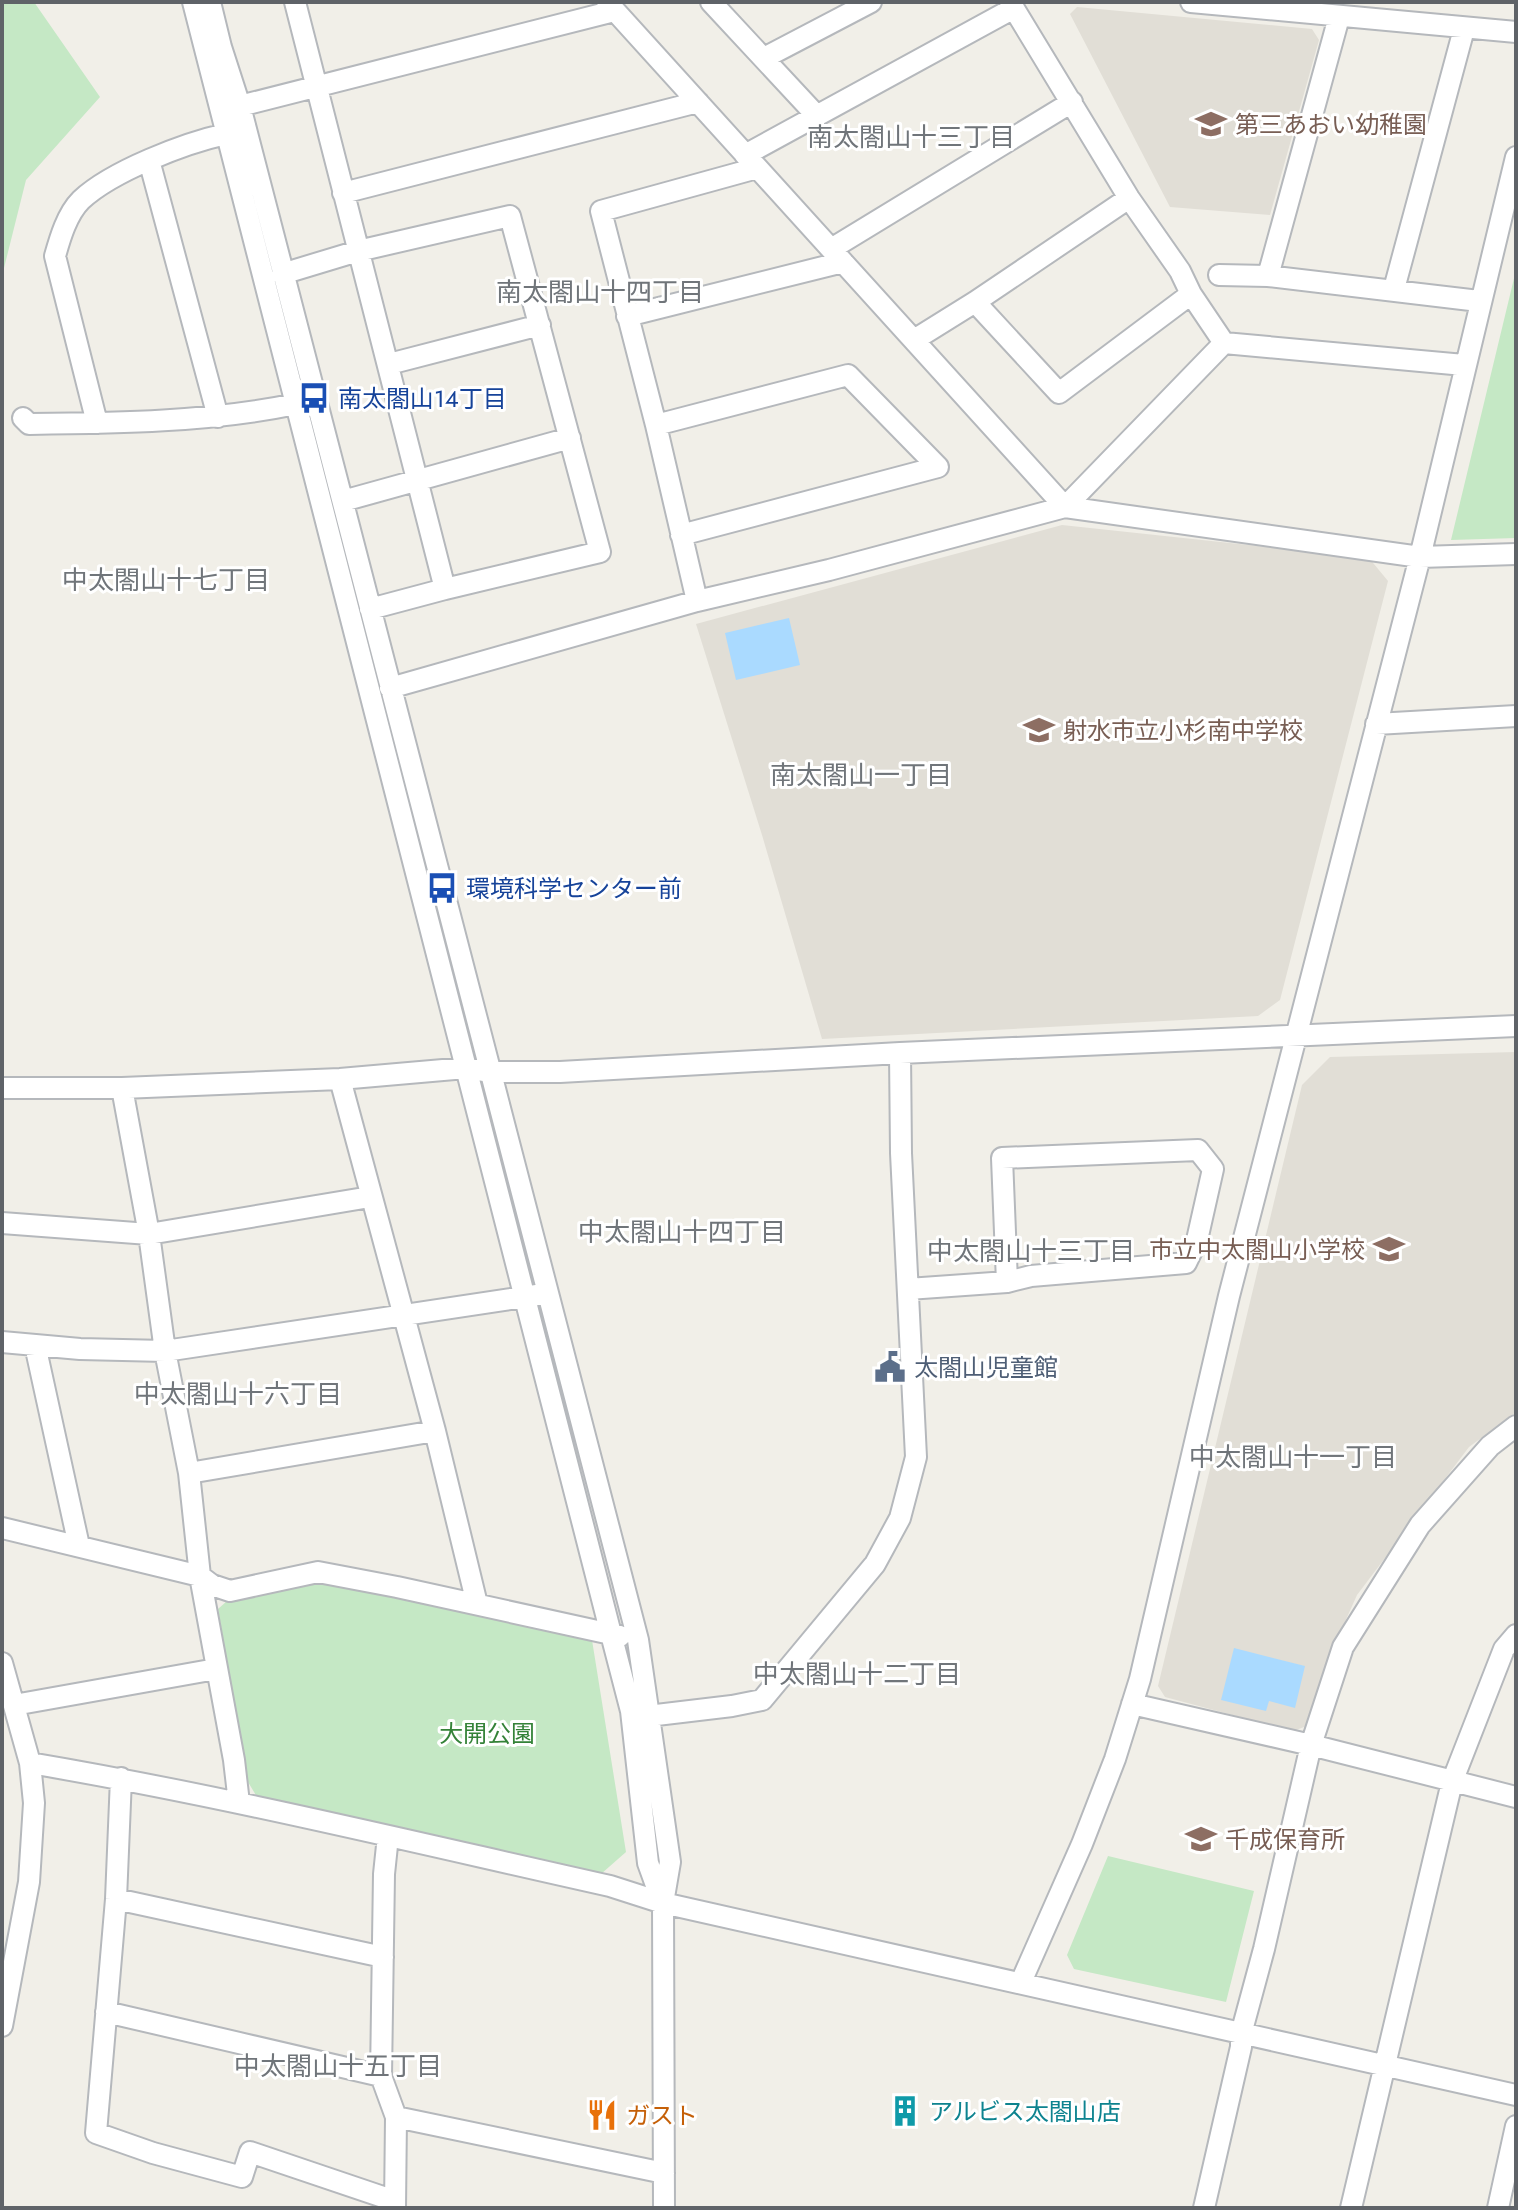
<svg xmlns="http://www.w3.org/2000/svg" width="1518" height="2210" font-family="Jost,'Noto Sans JP',sans-serif">
  <style>
    .education { fill: #e1ded6 }
    .green { fill: #c5e8c5 }
    .water { fill: #aadaff }
    .lines { fill: none; stroke-linecap: round; stroke-linejoin: round }
    .minor-casing { stroke: #b5b8bc; stroke-width: 24 }
    .minor { stroke: #fff; stroke-width: 20 }
    .labels { text-anchor: middle; dominant-baseline: central; stroke-width: 6; stroke-linejoin: round; paint-order: stroke }
    .education-label { font-size: 24px; fill: #785e54; stroke: #fff; text-anchor: start }
    .transit-label { font-size: 24px; fill: #164399; stroke: #fff; text-anchor: start }
    .service-label { font-size: 24px; fill: #4e5e75; stroke: #fff; text-anchor: start }
    .park-label { font-size: 24px; fill: #348238; stroke: #fff }
    .culture-label { font-size: 24px; fill: #0d838f; stroke: #fff; text-anchor: start }
    .food-label { font-size: 24px; fill: #c56008; stroke: #fff; text-anchor: start }
    .neighbourhood-label { font-size: 26px; fill: #70757a; stroke: #fff }
  </style>
  <rect width="100%" height="100%" fill="#f1efe8"/>
  <path class="education" d="M1077,7L1312,29L1319,40L1270,215L1170,207L1070,14Z
    M1062,525L1369,558L1388,581L1280,1000L1258,1016L822,1039L762,835L696,624Z
    M1516,1052V1412L1469,1447L1357,1595L1335,1644L1307,1726L1293,1731L1165,1697L1158,1686L1302,1085L1330,1057Z"/>
  <path class="green" d="M2,2H34L100,97L26,180L2,276Z
    M1516,270V538L1451,540Z
    M323,1582L592,1640L626,1852L601,1874L257,1797L248,1782L218,1609L227,1601Z
    M1108,1856L1254,1891L1226,2002L1074,1969L1067,1955Z"/>
  <path class="water" d="M789,618L800,665L736,680L725,633Z
    M1234,1648L1305,1666L1295,1708L1269,1701L1266,1711L1221,1700Z"/>
  <g class="lines">
    <defs>
      <path id="minor" d="M193,2L611,1634L631,1711L648,1863L661,1899
        M210,2L221,47L240,106L638,1640L670,1862L663,1903L664,2208
        M295,2L445,589L370,609
        M607,2L1065,507
        M711,2L817,116
        M1010,2L1129,198L1180,271L1191,294L1224,343L1464,365
        M1191,2L1516,32
        M764,58L871,2
        M240,106L614,11
        M745,155L1014,8
        M149,160L218,417
        M343,193L698,102
        M831,249L1072,102
        M282,274L358,251L510,216L600,552L445,589
        M1219,275L1268,276L1479,301
        M1268,276L1339,17
        M1394,289L1464,29
        M975,302L1059,393L1191,294
        M627,316L843,262
        M914,340L975,302L1129,198
        M389,364L540,325
        M23,418L29,424C118,423 209,422 296,404
        M97,423L55,256C60,238 67,214 81,200C112,171 185,143 226,134
        M656,425L848,375L938,467L681,535
        M343,501L570,438
        M1065,507L1224,343
        M697,601L656,425L601,211L757,168
        M390,688L697,601L829,570L1065,507L1420,557L1516,554
        M1376,724L1516,716
        M340,1079L435,1431L477,1604
        M2,1088H122L340,1079L466,1068L489,1072H560L900,1053L1516,1026
        M122,1088L149,1234L165,1351L189,1473L200,1576L234,1760L239,1803
        M2,1223L149,1234L370,1197
        M908,1289L1007,1282L1031,1276L1186,1263L1197,1240L1213,1169L1198,1150L1002,1158L1007,1282
        M2,1342L80,1349L165,1351L537,1295
        M35,1345L79,1546
        M189,1473L435,1431
        M2,1528L200,1576L212,1585L230,1591L318,1572L397,1587L620,1636
        M2,1663L30,1763L34,1803L29,1882L2,2026
        M1132,1704L1311,1745L1516,1797
        M14,1705L216,1669
        M648,1716L732,1706L762,1700L875,1564L900,1518L916,1457L901,1153L900,1053
        M30,1763C225,1796 417,1843 610,1886L663,1903L1516,2095
        M121,1778L116,1899L96,2133L153,2153L242,2177L250,2152L395,2201
        M388,1836L384,1874L381,2076L396,2117L395,2208
        M116,1899L383,1957
        M1021,1982L1082,1844L1115,1759L1140,1679L1229,1296L1420,557L1516,157
        M106,2012L381,2076
        M396,2117L664,2173
        M1204,2208L1241,2047V2034L1264,1949L1311,1745L1343,1647L1420,1525L1490,1446L1516,1426
        M1351,2208L1452,1782L1504,1649L1516,1635
        M1498,2208L1516,2126"/>
    </defs>
    <use href="#minor" class="minor-casing"/>
    <use href="#minor" class="minor"/>
  </g>
  <defs>
    <symbol id="school-bare" viewBox="-9 -9 18 18"><path d="M0-5L7-2L0 1L-7-2ZM-4 1L0 2.5L4 1V4Q0 6-4 4Z" fill="#8d6e63" stroke="#fff" stroke-width="2.5" paint-order="stroke"/></symbol>
    <symbol id="bus-bare" viewBox="-9 -9 18 18"><path d="M-5-6H5V4H4V6H2V4H-2V6H-4V4H-5ZM-3.5-4V0h7V-4ZM-3.5 1.2v1.5H-2V1.2ZM2 1.2v1.5H3.5V1.2Z" fill="#1a4fb4" stroke="#fff" stroke-width="2.5" paint-order="stroke"/></symbol>
    <symbol id="civic-bare" viewBox="-9 -9 18 18"><path d="M-.6-6.5H3V-4.5H.6V-3L4-1V1h2V6H-6V1h2V-1L-.6-3ZM-1.2 2.5V6h2.4V2.5Z" fill="#5c6f8a" stroke="#fff" stroke-width="2.5" paint-order="stroke"/></symbol>
    <symbol id="building-bare" viewBox="-9 -9 18 18"><path d="M-4-6H4V6H1V3H-1V6H-4ZM-2.5-4.3h1.7v1.8h-1.7ZM.8-4.3h1.7v1.8H.8ZM-2.5-1h1.7V.8h-1.7ZM.8-1h1.7V.8H.8Z" fill="#0f9aa8" stroke="#fff" stroke-width="2.5" paint-order="stroke"/></symbol>
    <symbol id="restaurant-bare" viewBox="-9 -9 18 18"><path d="M-5-6h1v4h1v-4h1v4h1v-4h1v5L-1.5 .5V6h-2V.5L-5-1ZM5-6V6H3V1.5H1.5Q1.5-4 5-6Z" fill="#e8710a" stroke="#fff" stroke-width="2.5" paint-order="stroke"/></symbol>
  </defs>
  <g fill-rule="evenodd">
    <use href="#school-bare" x="1189" y="102" width="44" height="44"/>
    <use href="#bus-bare" x="292" y="376" width="44" height="44"/>
    <use href="#school-bare" x="1017" y="708" width="44" height="44"/>
    <use href="#bus-bare" x="420" y="866" width="44" height="44"/>
    <use href="#school-bare" x="1367" y="1227" width="44" height="44"/>
    <use href="#civic-bare" x="868" y="1345" width="44" height="44"/>
    <use href="#school-bare" x="1179" y="1817" width="44" height="44"/>
    <use href="#building-bare" x="883" y="2089" width="44" height="44"/>
    <use href="#restaurant-bare" x="580" y="2093" width="44" height="44"/>
  </g>
  <g class="labels">
    <g class="education-label">
      <text x="1235" y="124">第三あおい幼稚園</text>
      <text x="1063" y="730">射水市立小杉南中学校</text>
      <text x="1365" y="1249" text-anchor="end">市立中太閤山小学校</text>
      <text x="1225" y="1839">千成保育所</text>
    </g>
    <g class="transit-label">
      <text x="338" y="398">南太閤山14丁目</text>
      <text x="466" y="888">環境科学センター前</text>
    </g>
    <g class="service-label">
      <text x="914" y="1367">太閤山児童館</text>
    </g>
    <g class="park-label">
      <text x="487" y="1733">大開公園</text>
    </g>
    <g class="culture-label">
      <text x="929" y="2111">アルビス太閤山店</text>
    </g>
    <g class="food-label">
      <text x="626" y="2115">ガスト</text>
    </g>
    <g class="neighbourhood-label">
      <text x="911" y="137">南太閤山十三丁目</text>
      <text x="600" y="292">南太閤山十四丁目</text>
      <text x="166" y="580">中太閤山十七丁目</text>
      <text x="861" y="775">南太閤山一丁目</text>
      <text x="682" y="1232">中太閤山十四丁目</text>
      <text x="1031" y="1251">中太閤山十三丁目</text>
      <text x="238" y="1394">中太閤山十六丁目</text>
      <text x="1293" y="1457">中太閤山十一丁目</text>
      <text x="857" y="1674">中太閤山十二丁目</text>
      <text x="338" y="2066">中太閤山十五丁目</text>
    </g>
  </g>
  <rect width="1518" height="2210" fill="none" stroke="#5f6368" stroke-width="8"/>
</svg>
